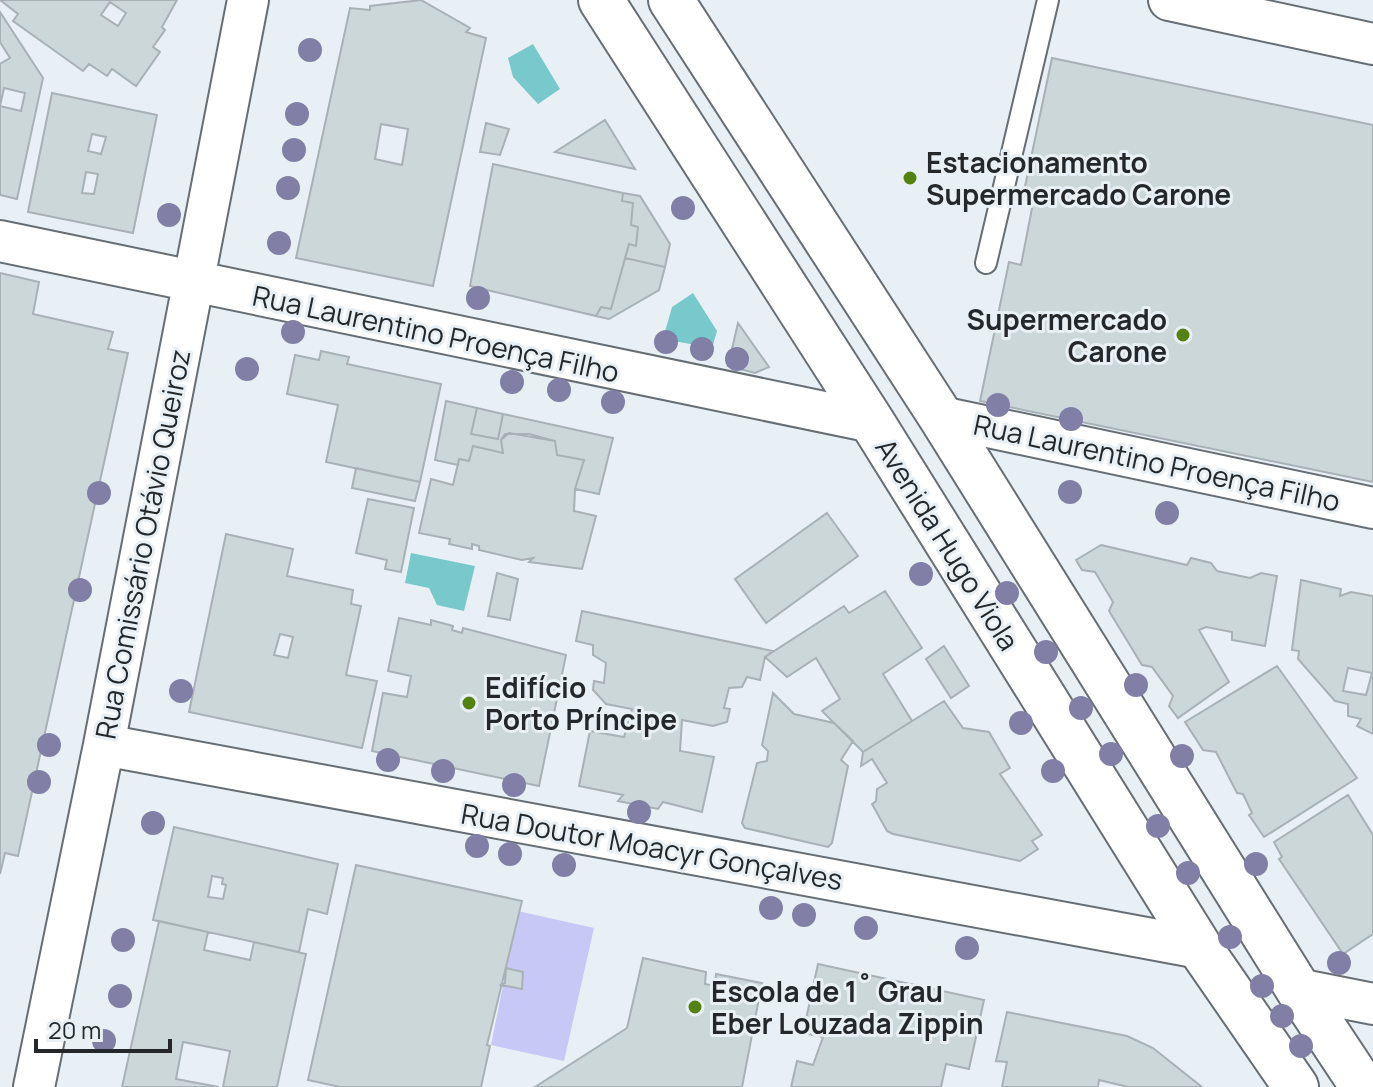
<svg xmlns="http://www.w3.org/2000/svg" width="1373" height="1087" font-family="Manrope,sans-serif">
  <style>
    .green { fill: #c8c8f7 }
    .water { fill: #78c9cb }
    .building { fill: #ccd7da; stroke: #a8b1b5; stroke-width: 2; fill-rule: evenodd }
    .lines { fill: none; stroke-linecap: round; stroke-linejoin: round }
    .lane-casing { stroke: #676e73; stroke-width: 24 }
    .street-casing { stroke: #676e73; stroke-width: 44 }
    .secondary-casing { stroke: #676e73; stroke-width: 48 }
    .lane { stroke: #fff; stroke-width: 20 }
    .street { stroke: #fff; stroke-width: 40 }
    .secondary { stroke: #fff; stroke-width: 44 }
    .tree { fill: #817fa6 }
    .poi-dot { fill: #538210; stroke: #e8f0f6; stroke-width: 3 }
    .labels { text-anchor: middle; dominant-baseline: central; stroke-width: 6; stroke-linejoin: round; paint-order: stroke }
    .poi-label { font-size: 28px; font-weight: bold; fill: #25282a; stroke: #e8f0f6; text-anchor: start }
    .street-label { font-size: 28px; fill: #25282a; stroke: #e8f0f6 }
  </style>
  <rect width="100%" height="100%" fill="#e8f0f6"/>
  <path class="green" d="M518,911L594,928L564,1061L491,1045Z"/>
  <path class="water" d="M533,44L560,89L538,104L513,77L508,58Z
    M693,293L717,331L712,348L663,339L672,307Z
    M411,553L475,566L464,611L437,605L429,588L405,583Z"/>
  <path class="building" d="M0,0H177L162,27L165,30L153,47L160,52L136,86L112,69L107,76L89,64L83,71L13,21L18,14ZM110,2L126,13L118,26L101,15Z
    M421,0L470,28L466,32L486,38L433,286L296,258L350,8L370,10V6ZM381,124L408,129L402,165L375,159Z
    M0,12L43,78L17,199L0,195V106L21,111L25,93L4,88L0,106V64L10,58L0,42Z
    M1052,58L1373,125V482L980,401L1009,262L1021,265L1034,198L1023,196Z
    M52,93L157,115L133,233L28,212ZM92,134L106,137L101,154L88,151ZM86,172L98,174L94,194L82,193Z
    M605,120L635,169L555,152Z
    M486,123L509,129L500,155L480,152Z
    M493,164L623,193L622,201L633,203L631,225L638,227L636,246L629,244L611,309L601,307L596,316L470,286Z
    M623,193L640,196L670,244L665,267L625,258L629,244L636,246L638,227L631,225L633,203L622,201Z
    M625,258L665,267L659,290L609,319L596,316L601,307L611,309Z
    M0,273L39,282L33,314L113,332L108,349L128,353L18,856L5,853L0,874Z
    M738,323L769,367L755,373L728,366Z
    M321,351L349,357L347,364L441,384L420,482L326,462L338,405L287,394L295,355L319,360Z
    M446,401L477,408L471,434L498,439L503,414L613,438L599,494L575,489L584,460L557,455L555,441L529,434H505L501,440L503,453L473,446L469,461L459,459L458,465L435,460Z
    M477,408L503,414L498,439L471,434Z
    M509,433L555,441L557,455L584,460L575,489L574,511L596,516L582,569L529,562L533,558L522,560L479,550V546L472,544V549L449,544L450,539L419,533L431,479L453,485L459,459L469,461L473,446L503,453L501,440Z
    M356,468L420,482L415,501L352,488Z
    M368,499L414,508L401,572L385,569L387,560L356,553Z
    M827,513L858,556L766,623L735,579Z
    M226,534L293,549L287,576L353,590L351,604L361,606L346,675L377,681L362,748L189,712ZM280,634L293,637L288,658L274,655Z
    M1101,545L1187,565L1191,558L1211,563L1217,571L1250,578L1261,573L1277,576L1265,646L1232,640V632L1206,627L1199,630L1229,682L1178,718L1169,706L1173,696L1152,667L1142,665L1109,611L1113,602L1095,572L1082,570L1076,560Z
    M497,573L518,579L510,620L488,616Z
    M1301,580L1341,589L1340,596L1351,592L1373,596V734L1357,726L1361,719L1348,716V704L1335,701L1298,659L1299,651L1292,650Z
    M885,591L922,648L883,674L912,721L863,752L822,711L840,699L816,658L787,677L765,657L844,606L849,613Z
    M582,611L773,651L765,657L760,680L747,677L742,687L729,688L724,708L730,709L727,722L713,726L682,720L680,751L714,757L702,812L663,802L658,809L618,801L623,795L579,786L590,731L624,737L632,709L606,704L593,690L594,681L604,683L606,663L593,655V645L576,641Z
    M399,618L431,625V620L453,626L452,630L462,633L463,628L566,655L539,786L372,751L383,693L407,697L411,676L388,671Z
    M944,646L969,686L951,698L926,659Z
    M1277,666L1357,778L1264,837L1249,815L1252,813L1243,794L1237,793L1216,752L1203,750L1185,722Z
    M1348,668L1372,673L1366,695L1343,691Z
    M773,693L794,714L834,723L853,741L841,760L848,766L832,843L828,847L745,828L742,823L757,763L767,761L768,751L762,745Z
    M944,701L963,728L989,732L1010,768L1000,774L1042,835L1032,841L1038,849L1020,861L893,834L887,831L872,804L876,801L877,789L887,783L872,759L861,766L863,752Z
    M1348,795L1373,835V934L1343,954L1279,859L1282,857L1274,842Z
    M174,827L338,864L327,914L308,909L299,952L153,920ZM212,876L223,878L222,884L226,885L223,899L208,897Z
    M356,865L522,901L487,1045L490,1046L481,1087H340L308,1080Z
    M159,921L208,932L204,950L250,960L254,942L306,954L277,1087H223L230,1051L183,1042L176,1079L219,1087H122Z
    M643,958L706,972L705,984L715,986L716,974L762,983L742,1087H535L627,1028Z
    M818,964L984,1000L969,1069L946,1064L941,1087H791L797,1061L813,1065L823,1037L803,1033Z
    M506,968L523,972L522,989L501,985L505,983Z
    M1007,1012L1127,1036L1153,1048L1202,1087H1128L1099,1080L1098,1087H1002L1007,1062L996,1061Z"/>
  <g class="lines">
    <defs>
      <path id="lane" d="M986,263L1048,0"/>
      <path id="street" d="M1169,0L1373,44
        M0,241L872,422
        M941,417L1373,508
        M104,745L1200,948
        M1298,989L1373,1004
        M34,1087L104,745L248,0"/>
      <path id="secondary" d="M601,0L872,422L1200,948L1296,1087
        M671,0L941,417L1298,989L1363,1087"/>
    </defs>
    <use href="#lane" class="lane-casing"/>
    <use href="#street" class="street-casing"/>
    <use href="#secondary" class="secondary-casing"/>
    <use href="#lane" class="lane"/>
    <use href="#street" class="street"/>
    <use href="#secondary" class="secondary"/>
  </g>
  <g class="tree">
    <circle cx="310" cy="50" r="12"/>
    <circle cx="297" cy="114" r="12"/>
    <circle cx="294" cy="150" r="12"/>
    <circle cx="288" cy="188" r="12"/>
    <circle cx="683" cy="208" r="12"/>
    <circle cx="169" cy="215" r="12"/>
    <circle cx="279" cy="243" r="12"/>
    <circle cx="478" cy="298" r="12"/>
    <circle cx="293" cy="332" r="12"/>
    <circle cx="666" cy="342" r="12"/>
    <circle cx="702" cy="349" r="12"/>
    <circle cx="737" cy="359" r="12"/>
    <circle cx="247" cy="369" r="12"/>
    <circle cx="512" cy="382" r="12"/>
    <circle cx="559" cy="390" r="12"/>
    <circle cx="613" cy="402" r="12"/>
    <circle cx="998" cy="405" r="12"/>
    <circle cx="1071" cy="419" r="12"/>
    <circle cx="1070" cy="492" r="12"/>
    <circle cx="99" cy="493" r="12"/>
    <circle cx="1167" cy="513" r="12"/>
    <circle cx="921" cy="574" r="12"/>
    <circle cx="80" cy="590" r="12"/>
    <circle cx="1007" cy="593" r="12"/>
    <circle cx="1046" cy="652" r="12"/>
    <circle cx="1136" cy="685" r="12"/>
    <circle cx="181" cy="691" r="12"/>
    <circle cx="1081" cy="708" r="12"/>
    <circle cx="1021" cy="723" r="12"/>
    <circle cx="49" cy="745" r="12"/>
    <circle cx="1111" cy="754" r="12"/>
    <circle cx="1182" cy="756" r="12"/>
    <circle cx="388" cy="760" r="12"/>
    <circle cx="443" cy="771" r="12"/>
    <circle cx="1053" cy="771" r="12"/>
    <circle cx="39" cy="782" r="12"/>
    <circle cx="514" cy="785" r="12"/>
    <circle cx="639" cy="812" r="12"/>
    <circle cx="153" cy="823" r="12"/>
    <circle cx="1158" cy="826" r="12"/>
    <circle cx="477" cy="846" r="12"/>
    <circle cx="510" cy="854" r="12"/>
    <circle cx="1256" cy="864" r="12"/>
    <circle cx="564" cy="865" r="12"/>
    <circle cx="1188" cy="873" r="12"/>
    <circle cx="771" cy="908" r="12"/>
    <circle cx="804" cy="915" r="12"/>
    <circle cx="866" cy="928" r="12"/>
    <circle cx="1230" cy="937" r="12"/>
    <circle cx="123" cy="940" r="12"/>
    <circle cx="967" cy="948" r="12"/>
    <circle cx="1339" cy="963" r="12"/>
    <circle cx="1262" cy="986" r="12"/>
    <circle cx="120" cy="996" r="12"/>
    <circle cx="1282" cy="1016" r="12"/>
    <circle cx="104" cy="1041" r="12"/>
    <circle cx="1301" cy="1046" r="12"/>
  </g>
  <g class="poi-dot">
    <circle cx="910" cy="178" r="8"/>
    <circle cx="1183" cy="335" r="8"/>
    <circle cx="469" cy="703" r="8"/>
    <circle cx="695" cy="1007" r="8"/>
  </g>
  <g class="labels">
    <g class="poi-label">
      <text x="926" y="162">Estacionamento<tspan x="926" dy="32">Supermercado Carone</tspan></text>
      <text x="1167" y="319" text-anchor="end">Supermercado<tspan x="1167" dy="32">Carone</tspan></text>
      <text x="485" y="687">Edifício<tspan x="485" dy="32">Porto Príncipe</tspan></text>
      <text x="711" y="991">Escola de 1˚ Grau<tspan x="711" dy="32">Eber Louzada Zippin</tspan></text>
    </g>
    <g class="street-label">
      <text transform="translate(436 333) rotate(12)">Rua Laurentino Proença Filho</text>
      <text transform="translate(1157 462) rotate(12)">Rua Laurentino Proença Filho</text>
      <text transform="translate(142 544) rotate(-79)">Rua Comissário Otávio Queiroz</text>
      <text transform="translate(948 544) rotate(58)">Avenida Hugo Viola</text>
      <text transform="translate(652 846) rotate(10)">Rua Doutor Moacyr Gonçalves</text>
    </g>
  </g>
  <path d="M36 1039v12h134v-12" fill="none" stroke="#25282a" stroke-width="4"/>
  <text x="48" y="1039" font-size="24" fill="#25282a" stroke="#e8f0f6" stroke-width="6" paint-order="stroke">20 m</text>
</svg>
